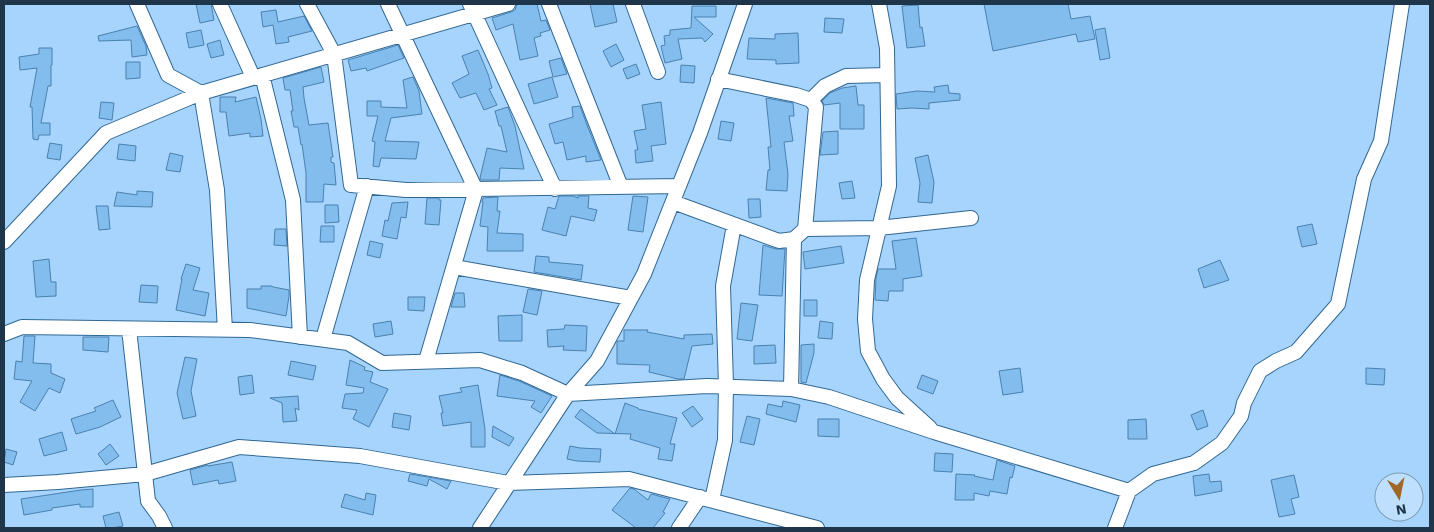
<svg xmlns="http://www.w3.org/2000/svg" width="1434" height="532" font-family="'Work Sans',sans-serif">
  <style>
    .building { fill: #83bded; stroke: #4a81af }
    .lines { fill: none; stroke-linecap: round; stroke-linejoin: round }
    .minor-casing { stroke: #306894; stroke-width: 16 }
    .minor { stroke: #fff; stroke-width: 14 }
  </style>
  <rect width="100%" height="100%" fill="#a7d4fc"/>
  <path class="building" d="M196,4H211L214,20L200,23Z
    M517,4H537L541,21L546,20L550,30L540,33L541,36L534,38L538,56L520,60L513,24L496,30L492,18L511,12L515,10Z
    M590,4H613L617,22L595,27Z
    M984,4H1068L1071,19L1090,16L1095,39L1078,42L1076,34L993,51Z
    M918,5L920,28L922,27L925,46L907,48L902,6Z
    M692,6H716V17H694L713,34L705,42L702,38L678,39L682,59L665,63L661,46L665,45L664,36L670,35V30L691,28Z
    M276,10L278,22L304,16L312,31L288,37L289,42L276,44L273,25L263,27L261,12Z
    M825,18L844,19L842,33L824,32Z
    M137,26L146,46L147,55L132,57L131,40L99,41L98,36Z
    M1105,28L1110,58L1100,60L1095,30Z
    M201,30L204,45L189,48L186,33Z
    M798,33L799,63L776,64V60L747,59L749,38L775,39V34Z
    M220,40L224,55L211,58L207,44Z
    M616,44L624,60L611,67L603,51Z
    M398,45L404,58L367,71L366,68L351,71L348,60Z
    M39,48H52V65H51V86H48L41,123H50V135H39L38,140L33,139L32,107H30L37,68L20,70L19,57L39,54Z
    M478,50L488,74L492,88L489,89L497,105L484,110L476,93L460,98L452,83L469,74L462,56Z
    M561,58L567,74L553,77L549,61Z
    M126,62H140V78L126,79Z
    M636,64L640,74L627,79L623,69Z
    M681,65L695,66L694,83L680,82Z
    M321,67L324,82L303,87L304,98L309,125L328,123L333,157H331V162L334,163L336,185L324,184L323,202H306V173L302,144L301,145L298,127H294L291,111H293L290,90H285L283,78Z
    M413,77L419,91L422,114L391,118L385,141L419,142L416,159L381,158L379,167L373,166L375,142L372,141L378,116H367V101H381V107L407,108L403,80Z
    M552,77L558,97L534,104L528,84Z
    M948,85L949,93L960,94V100L929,103V109L912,108L897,109L896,94L917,91L935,92L934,87Z
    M856,86L858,105H864V129H840V103L824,105L822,101L830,93L842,88Z
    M220,97H236L235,102L256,97L261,119L263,136L250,137V133L229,136L226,112H220Z
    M766,98L793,103L794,116H789L793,141L784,142L788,174L787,191L766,190L768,170H770L768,147H771Z
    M101,102L114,103L112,120L99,118Z
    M661,102L666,144L651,146L653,161L636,163L635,150H638L634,131L646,129L642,105Z
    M580,106L587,125L601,160L586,162V156L567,160L563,142L555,144L549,124L573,117L572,107Z
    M508,107L515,126L524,169L500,168L499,180H481L480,178L487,148L507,152L501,126H499L495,111Z
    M721,121L734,123L731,141L718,139Z
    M838,131V154L820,155L823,132Z
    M50,143L62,145L60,160L47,158Z
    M119,144L136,146L135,161L117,159Z
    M170,153L183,156L180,172L166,170Z
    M928,155L934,182L932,203L918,202L920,183L915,158Z
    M852,181L855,198L842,199L839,183Z
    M137,191L153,192L152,207L114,206L117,192L137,195Z
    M573,196L578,198V196H589L588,208L597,210L594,221L571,216L566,236L542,230L548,207L555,209L559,196Z
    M633,196L648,197L643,232L628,230Z
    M498,197L497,211H500L497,233L523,234V251H487L488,227L480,226L483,202H482L483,198Z
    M427,198H439V200H441L439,225L425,224Z
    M748,199H760L761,217L749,218Z
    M408,202L406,218L401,217L397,239L382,236L385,220L388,221L392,203Z
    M325,205H338L339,222L325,223Z
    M96,206H108L110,229L99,230Z
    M1312,224L1317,244L1302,247L1297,227Z
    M321,226H334V242H320Z
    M275,229H286L287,246L274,245Z
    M916,238L922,276L903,279V291H889L888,301L875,300L876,278L878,269H896L892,241Z
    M370,241L383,244L380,258L367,255Z
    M763,245L776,249H785L782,296L759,295Z
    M841,246L844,263L805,269L803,252Z
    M536,256L549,257V262L583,265L581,280L534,272Z
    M49,259L51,282H56V296L36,297L33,261Z
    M1220,260L1229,280L1204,288L1198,269Z
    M186,264L200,268L193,290L209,293L205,316L176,310L182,279H181Z
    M141,285L158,286L157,303L139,302Z
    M261,286H272L273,287L289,290V296L286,316L247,308V289H261Z
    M528,289L542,291L537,315L523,312Z
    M455,293H464L465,307H451Z
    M408,297H425L424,311L408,310Z
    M804,300H817V316H804Z
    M741,303L758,305L752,341L737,339Z
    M522,315V341H499L498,316Z
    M391,321L393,334L375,337L373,324Z
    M820,321L833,323L832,339L818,338Z
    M565,325L587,326L586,351L563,350L564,346L548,347L547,330L564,329Z
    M624,330H648L647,332L684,339V335L712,334L713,344L692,346L684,379H678L649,372L650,365L617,364V342L618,341H624Z
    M24,336H35L33,363L51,364V373L65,379L60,393L49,388L35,411L20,402L32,381L14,379L16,361L22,362Z
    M83,337H109L108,352L83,350Z
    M814,344V353L806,383L801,382V345Z
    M775,345L776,363L754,364V346Z
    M185,357L197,359L191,391L196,416L183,419L177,393Z
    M350,360L365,367L364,370L373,372L370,382L388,389L369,427L353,419L357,410L342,408L345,394L363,393L364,388L346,385Z
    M291,361L316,366L313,380L288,375Z
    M1020,368L1023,392L1003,395L999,371Z
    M1366,368L1385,369L1384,385L1366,384Z
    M252,375L254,393L240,395L238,377Z
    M500,375L519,381L552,396L541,413L531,407L535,401L497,396Z
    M922,375L938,381L933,394L917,388Z
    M478,385L485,429V447H471V422L443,426L441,413H443L439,396L462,392L460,388Z
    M298,396L299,410L295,408L297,421L283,422L282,403L270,398Z
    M113,400L121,417L100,427L76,434L71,419L96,411L94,408Z
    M783,401L800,405L796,422L766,414L768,404L782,407Z
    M625,403L638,408V409L677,418L670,444H675L672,461L658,459L660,448L630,439L631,434L597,433L575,417L581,409L615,434Z
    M693,406L703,419L692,427L682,413Z
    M1203,410L1208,426L1197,430L1191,415Z
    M394,413L411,416L409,430L392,427Z
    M747,416L760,419L754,445L740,442Z
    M818,419H839V437L818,436Z
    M1146,419L1147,439H1128V420Z
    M493,426L514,438L509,446L492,437Z
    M62,432L67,450L44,456L39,439Z
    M110,444L119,456L106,465L98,454Z
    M570,446L580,448L601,449L600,462L577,461L567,459Z
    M6,449L17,452L13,465L4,462Z
    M935,453L953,454L952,472L934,471Z
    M997,460L1015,466L1012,478L1010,477L1007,494L990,491L989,496L974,493V500H955L956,474L975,475L974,476L993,480Z
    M232,462L236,481L219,484L218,480L193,485L190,470L208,465V466Z
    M410,474L451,481L447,489L429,479L427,486L408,481Z
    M1209,474L1210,482L1221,481L1222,491L1195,496L1193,476Z
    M1294,475L1299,497L1291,499L1295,514L1279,517L1271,480Z
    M630,488L634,489L648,500L651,494L670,499L663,512L665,513L653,528H636L612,510Z
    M93,489V507H80V504L52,508V510L24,515L21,499L81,490Z
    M366,493L376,495L373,515L341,507L345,494L365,500Z
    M119,512L123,526L112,528H106L103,516Z"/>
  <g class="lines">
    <defs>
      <path id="minor" d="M137,4L168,75L201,93L217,190L225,330
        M220,4L253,77
        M307,4L334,54L351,185L406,190L679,186
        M388,4L476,190L426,361
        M470,4L555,189
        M549,4L621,187
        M633,4L658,72
        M879,4L887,48L889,186L867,280L865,319L868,351L883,379L897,398L930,428
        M262,75L293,200L300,337
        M811,100L825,86L846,76L887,75
        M673,202L779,241L794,239L805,229L816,107L811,100L796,95L718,79
        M805,229L879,228L971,218
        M4,242L106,133L201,93L508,4
        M454,267L631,298
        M129,329L148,501L159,516L165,528
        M4,334L22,327L250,330L348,343L382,363L480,360L522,373L568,394L707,386L791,389L829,397L934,432L1129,491
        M323,339L367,186
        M791,389L794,239
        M4,485L58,482L145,474L239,447L360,456L508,483L629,479L817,528
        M712,500L725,440L726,386L723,286L734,225
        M480,528L568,394L597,361L644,274L700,133L745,4
        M679,528L700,497
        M1115,528L1129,491L1153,474L1194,463L1222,443L1241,416L1244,403L1260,371L1276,361L1296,352L1338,304L1364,179L1381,141L1402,4"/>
    </defs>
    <use href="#minor" class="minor-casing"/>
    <use href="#minor" class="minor"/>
  </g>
  <rect width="1434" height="532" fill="none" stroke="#1f364a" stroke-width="10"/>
  <g transform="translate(1399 497) rotate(170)"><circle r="24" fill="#bee0fe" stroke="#7e9cb6"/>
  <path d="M0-4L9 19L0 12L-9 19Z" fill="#a16726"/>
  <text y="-8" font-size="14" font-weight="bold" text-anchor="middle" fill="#1f364a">N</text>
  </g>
</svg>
